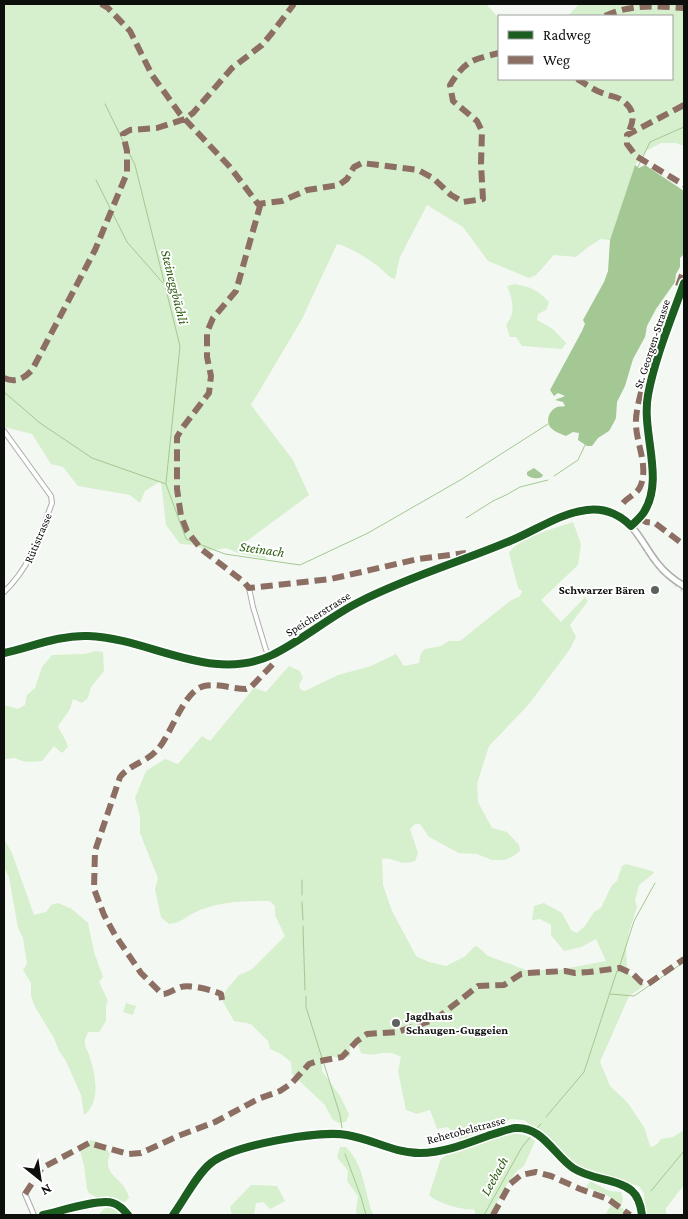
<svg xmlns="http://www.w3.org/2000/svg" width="688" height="1219" font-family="'Crimson Pro',serif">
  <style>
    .green { fill: #d6efcc }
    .water { fill: #a3c893 }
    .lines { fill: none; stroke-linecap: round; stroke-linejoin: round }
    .stream { stroke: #a3c893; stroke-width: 1 }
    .minor-casing { stroke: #aaada9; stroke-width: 6 }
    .tertiary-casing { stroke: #aaada9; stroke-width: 7 }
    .secondary-casing { stroke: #aaada9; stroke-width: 8 }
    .minor { stroke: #fdfefd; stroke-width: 4 }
    .tertiary { stroke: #fdfefd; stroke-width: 4.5 }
    .secondary { stroke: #fdfefd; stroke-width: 5 }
    .rail { stroke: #c4c6c4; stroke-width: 1; stroke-dasharray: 2.5 5; stroke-linecap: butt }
    .quiet { stroke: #8d6e63; stroke-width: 6; stroke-dasharray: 12 6; stroke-linecap: butt }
    .cycleway-casing { stroke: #fff; stroke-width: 11 }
    .cycleway { stroke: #1b5e20; stroke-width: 8 }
    .poi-dot { fill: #5d615d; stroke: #fff; stroke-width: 2 }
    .labels { text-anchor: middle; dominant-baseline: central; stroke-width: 4; stroke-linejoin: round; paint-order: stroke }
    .street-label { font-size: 12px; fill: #0c0f0c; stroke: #fff }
    .poi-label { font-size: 12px; font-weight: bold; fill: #0c0f0c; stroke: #fff; text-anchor: end }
    .water-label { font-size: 14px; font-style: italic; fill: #2a5a0e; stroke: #fff }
  </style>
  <rect width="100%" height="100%" fill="#f4f8f3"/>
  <path class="green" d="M4,4H486L499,18V79H672V16H568L579,4H684V146L676,143H661L646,151L635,165L610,240L601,239L588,247L576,257L554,255L536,275L529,278L488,261L463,227L427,205L400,257L395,279C389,278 385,272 379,267C369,259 350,247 337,244L302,319L251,405L293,460L309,495L243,544L265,556L267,559L238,553L226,548L207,551L195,545L180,544L166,525L161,481L145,491L140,503L130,495L78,486L63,467L51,464L32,434L4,427Z
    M515,284C531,287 538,290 549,302L546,310L538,314L537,320L553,329L566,343L562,349L522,346L516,337H510L506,325C516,313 513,300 507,286Z
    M573,522L581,544L578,565L541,600L561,622L585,597L588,601L570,625L576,637L570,649L529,704L489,746L477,784L478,802L492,828L507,832L519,845L520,851L512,857L504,860H492L477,854L459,853L429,837L420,824H415L410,829L418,853L415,861C398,867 395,856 382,859L383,885L392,911L416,956L429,962L446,966L464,957L474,947L477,946L488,956L526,970H558L606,961L596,939L581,947L564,951L551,935V925L540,919L532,920L534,906L544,903L562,913L571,930L577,933L585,926L594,912L601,908L612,885L617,881L622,866L626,864L652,871L654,873L639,885L635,900L637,907L629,932L626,948L627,966L630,976L645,985L629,996L600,1062L610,1086L627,1102L644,1127L650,1146L652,1147L657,1144L661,1139L673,1137L684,1130V1185L666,1208V1215H645L644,1193L639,1186L599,1175L571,1163L547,1137L524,1120L510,1119L498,1126L459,1140L448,1127L437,1129L430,1110L417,1114L406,1110L398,1071L401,1057C385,1047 377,1058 361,1053L358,1044H350V1056L341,1059L331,1056L322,1063V1071L340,1096L349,1114L346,1122L339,1123L332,1119L325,1105L292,1074L291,1062L281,1054L270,1049L268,1041L251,1024L234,1021L222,1000L226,990L239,975L251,970L285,936L275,915V906L270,901C245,901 217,901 194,913C183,918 183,922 169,924L161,917L155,889L158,878L140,833V816L135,798L146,771L165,759L178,764L202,736L210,741L254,688L266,692L289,666L300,671L303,678L299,685L301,690L305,691L338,675L371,666L396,654L404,666L419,663L421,653L425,649L441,646L449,641H460L510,601L520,596L522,591L518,588L509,553C518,538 556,528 573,522Z
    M95,651L103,652L104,671L91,687L88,698L82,703L73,699L70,709L58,726C61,734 66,739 68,747L62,753L54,746L42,761C32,762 24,763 15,758L4,759V705L18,709L25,705L27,695L35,688L42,667L52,655L85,654Z
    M4,839L12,853L34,915L46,912L51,905L58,903L72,909L88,923L94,952L103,977L99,982L108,1001L106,1005V1021L99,1032H88C87,1035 84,1040 85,1044C85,1047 88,1051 89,1055C95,1073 102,1102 84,1115L81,1095L66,1061L59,1051L54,1038L35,1007L31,996V983L23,970L27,964L23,938L18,928L9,877L4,867Z
    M126,1003L136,1006L133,1015L123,1012Z
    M507,1133C517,1133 527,1134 535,1141L524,1166L517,1171L506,1186L490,1215H476L474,1209C464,1211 437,1203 429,1195L440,1161L449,1151Z
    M91,1140C101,1143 105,1145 110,1154C101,1177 125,1177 129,1198L125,1202L111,1197H96L89,1193L87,1189L84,1166L80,1150Z
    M340,1147H346C365,1167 364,1190 373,1215H357L356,1211L358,1196L347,1181L348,1171L337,1157Z
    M590,1181L609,1191L621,1192L623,1198L621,1207L630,1215H605L614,1200L605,1194L586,1187Z
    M251,1185L277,1186L285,1201L270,1209L263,1202L256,1203L254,1215H232L230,1207Z
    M113,1206L119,1215H98L106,1207Z"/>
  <path class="water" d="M635,165L639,168L645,165L684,191V254L680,258V267L676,274L675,282L656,309L647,326L645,337L633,359L625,386L617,402L616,418L613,424L609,431L598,438L592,446H587L578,440L579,433L573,432L566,436C561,434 555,432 551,428C545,422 549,410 557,407C560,406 563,407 565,406L563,402L555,400L565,396L558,393L554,396L550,390L582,331L585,324L583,320L604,282L608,271L610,240Z
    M534,468L543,475L542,477C538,479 531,479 527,475V472Z"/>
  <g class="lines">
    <path class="stream" d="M105,104L135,165L180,346L166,483
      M638,167L650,142L684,127
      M96,180L127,242L163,283
      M4,392L40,423L92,458L166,484L186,539L225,554L300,565L368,533L462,479L548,424
      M554,476L578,460L585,445
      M466,518L493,501L506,495L520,487L548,480
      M302,880V895
      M302,902L303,920
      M303,926L305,990
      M620,965L634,921L655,883
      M610,994L634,996L684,962
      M306,996V1007L322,1058
      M324,1064L340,1115L342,1128
      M546,1117L584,1072L617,971
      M537,1128L541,1124
      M345,1154L361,1197L366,1215
      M651,1191L684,1151
      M484,1215L522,1147L532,1135"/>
    <defs>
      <path id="minor" d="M4,431L51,496L52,503C40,535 30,568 4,592
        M631,526C636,521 641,517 644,512C665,479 641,432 648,395C655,357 671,320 684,283
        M249,588L253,607L266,650L270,656
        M25,1194L34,1215"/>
      <path id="tertiary" d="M43,1215C58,1212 100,1198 113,1203C120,1205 124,1210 128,1215
        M173,1215C184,1200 197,1174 211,1163C234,1145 318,1130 347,1135C372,1139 394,1153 420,1153C444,1153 468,1143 490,1135C498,1133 507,1129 515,1128C542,1126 554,1155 573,1168C591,1180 618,1179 632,1191C639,1197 641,1207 642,1215"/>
      <path id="secondary" d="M4,653C32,647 59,634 89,636C141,638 191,672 244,664C287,657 320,623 357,603C405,577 458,562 508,542C531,533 553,517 577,512C588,509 600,509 611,512C635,521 643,546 658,564C665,573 674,580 684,586"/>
    </defs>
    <use href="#minor" class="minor-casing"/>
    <use href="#tertiary" class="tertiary-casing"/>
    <use href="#secondary" class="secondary-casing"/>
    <use href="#minor" class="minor"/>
    <use href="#tertiary" class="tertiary"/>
    <use href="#secondary" class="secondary"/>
    <path class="rail" d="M4,657C32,651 59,638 89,640C140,643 193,676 245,668C288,661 323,625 361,605C407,580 460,565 509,546C532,536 554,521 578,515C590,513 601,513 612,517C633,526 641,547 654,564C662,575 673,584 684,593"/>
    <path class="quiet" d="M101,4L108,8L130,31L152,75L180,114L230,167L258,204L282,201L307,190L339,185L347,179L354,167L362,163L418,170L433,178L451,195L463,202L483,199L481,164L482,131L477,121L453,101L450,85C466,60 471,60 499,53
      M605,16C630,4 657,6 684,8
      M577,79C586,84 595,91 605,94C609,96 615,96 620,99C636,109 635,120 627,135
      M684,105L627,135V144L636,156L684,185
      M258,204L260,206L236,291L213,318L207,332V357L211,376L209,393L183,427L177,437V489L181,516L187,531L201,549L244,582L249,588L331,579L418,559L466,553
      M678,286L684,269
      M4,378C15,383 24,379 32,370L95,250L127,173V151L123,134L130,130L157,128L185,119L193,113L232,68L262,45L272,33L294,4
      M623,503C628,497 637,494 640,487C649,468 637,445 636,426C635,413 640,397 643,384
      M639,518L646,522L655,523L684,545
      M222,1000L221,994C213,990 189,984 181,987C174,989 169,994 162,994L141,973L115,935L104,915L94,889L95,851L120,777C130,764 147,762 157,750C171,736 183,691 204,686C217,683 233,689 246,689L251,687L274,663L270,656
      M25,1194L42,1168L89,1143L128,1154L141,1153L178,1136L215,1122L258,1099L280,1091L292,1083L309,1064L315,1062L342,1057L357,1041L367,1034L397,1032L436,1019L478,986L504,985L521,974L527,973L565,971L575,973L589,972L620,968L633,974L641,982L648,984L684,959
      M493,1215L510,1184L521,1175L536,1172L551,1176L580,1189L608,1199L630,1215"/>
    <defs>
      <path id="cycleway" d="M4,653C32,647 58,635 88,636C150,638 211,684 272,655C303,640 329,617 359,602C408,577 460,562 510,541C535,531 560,513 587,510C604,508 619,514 631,526C636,521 641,517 644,512C665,479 641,432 648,395C655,357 671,320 684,283
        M43,1215C58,1212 100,1198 113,1203C120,1205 124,1210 128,1215
        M173,1215C184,1200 197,1174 211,1163C234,1145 318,1130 347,1135C372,1139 394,1153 420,1153C444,1153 468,1143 490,1135C498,1133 507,1129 515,1128C542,1126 554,1155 573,1168C591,1180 618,1179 632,1191C639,1197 641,1207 642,1215"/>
    </defs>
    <use href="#cycleway" class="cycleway-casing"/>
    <use href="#cycleway" class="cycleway"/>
  </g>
  <g class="poi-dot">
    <circle cx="655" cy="590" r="5"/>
    <circle cx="396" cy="1023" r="5"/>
  </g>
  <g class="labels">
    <g class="street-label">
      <text transform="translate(652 344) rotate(-72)">St. Georgen-Strasse</text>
      <text transform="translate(38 538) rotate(-67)">Rütistrasse</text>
      <text transform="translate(318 614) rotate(-32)">Speicherstrasse</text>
      <text transform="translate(466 1130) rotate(-15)">Rehetobelstrasse</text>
    </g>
    <g class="poi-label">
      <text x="645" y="590">Schwarzer Bären</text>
      <text x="406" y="1016" text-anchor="start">Jagdhaus<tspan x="406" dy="14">Schaugen-Guggeien</tspan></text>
    </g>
    <g class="water-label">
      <text transform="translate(175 287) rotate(76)">Steineggbächli</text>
      <text transform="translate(262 549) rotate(8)">Steinach</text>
      <text transform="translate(494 1176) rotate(-61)">Leebach</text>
    </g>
  </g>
  <rect width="688" height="1219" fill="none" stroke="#0c0f0c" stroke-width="10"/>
  <rect x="498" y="15" width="175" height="65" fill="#ffffff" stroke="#9e9f9e"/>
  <rect x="508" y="31" width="25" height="8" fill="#1b5e20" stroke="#9e9f9e"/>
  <text x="543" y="40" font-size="15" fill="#0c0f0c">Radweg</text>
  <rect x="508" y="56" width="25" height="8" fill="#8d6e63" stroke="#9e9f9e"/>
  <text x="543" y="65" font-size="15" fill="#0c0f0c">Weg</text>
  <g transform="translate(40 1179) rotate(150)" stroke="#ffffff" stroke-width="4" paint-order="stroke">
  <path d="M0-4L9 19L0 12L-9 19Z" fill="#0c0f0c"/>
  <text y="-8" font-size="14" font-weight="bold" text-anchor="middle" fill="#0c0f0c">N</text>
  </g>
</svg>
